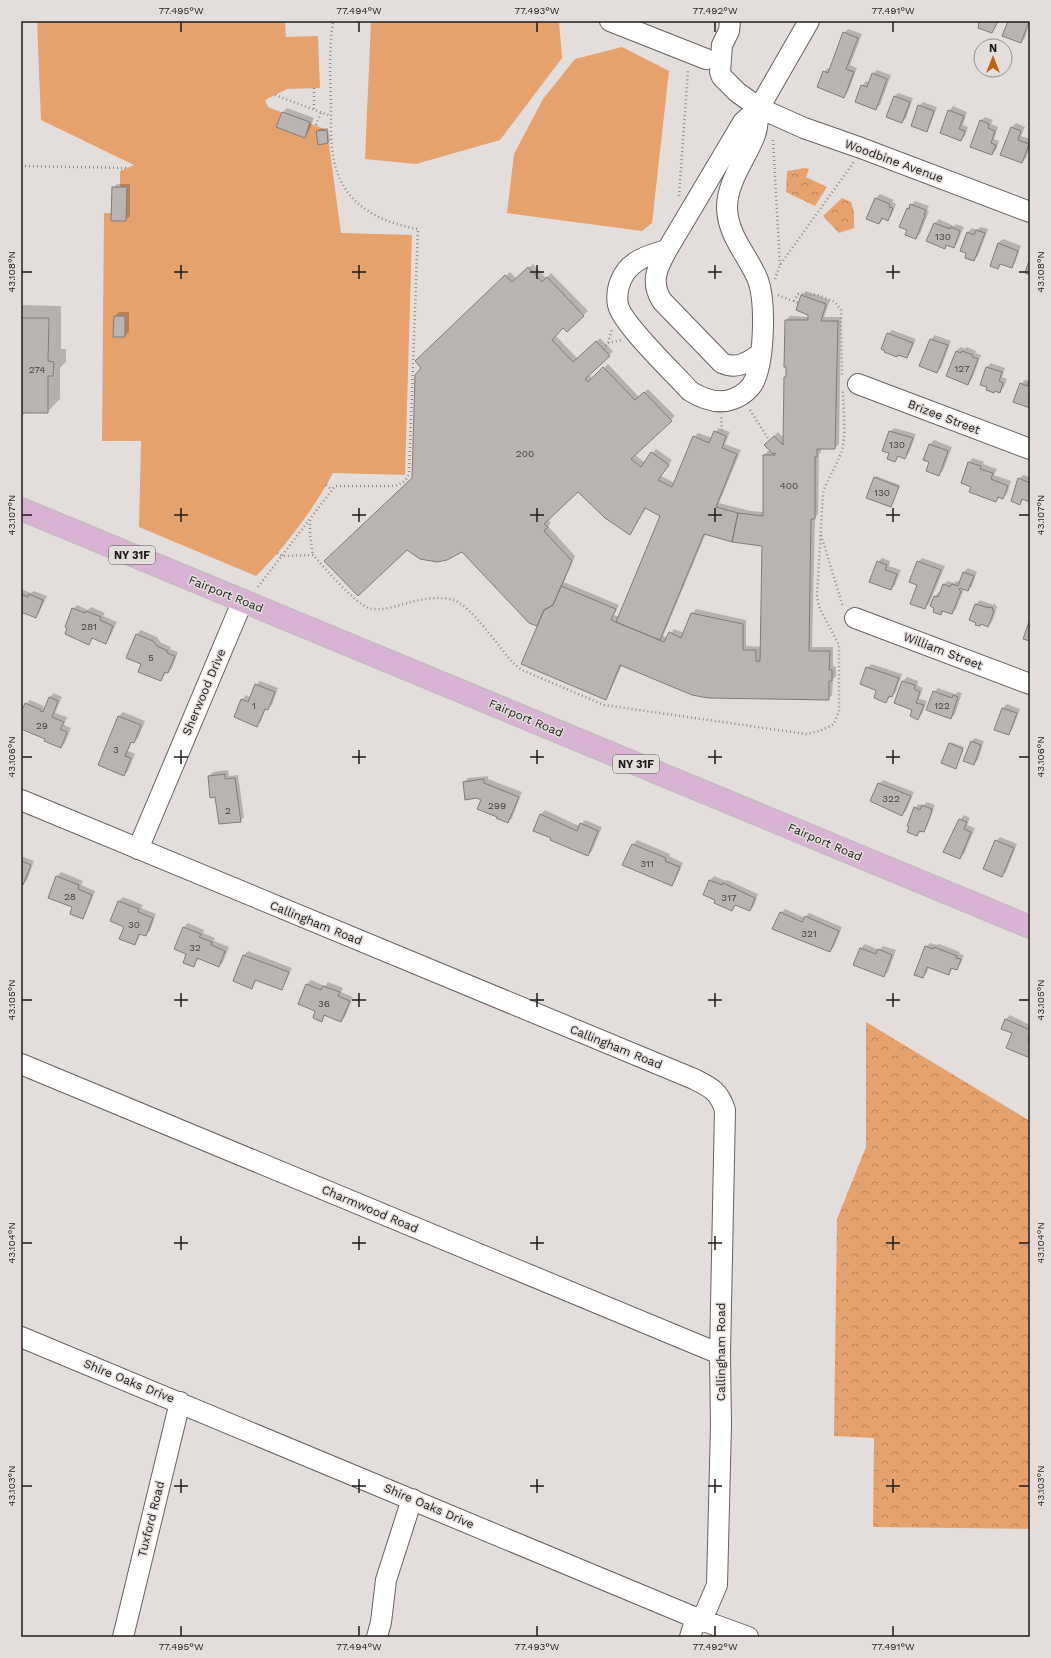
<svg xmlns="http://www.w3.org/2000/svg" width="1051" height="1658" font-family="'Work Sans',sans-serif">
  <style>
    .forest { fill: url(#forest-crowns) }
    .pitch { fill: #e5a26d }
    .shadow { fill: #0003; fill-rule: evenodd }
    .building { fill: #b9b3b1; stroke: #817b79 }
    .lines { fill: none; stroke-linecap: round; stroke-linejoin: round }
    .minor-casing { stroke: #66625f; stroke-width: 22 }
    .major-casing { stroke: #bcbbbb; stroke-width: 24 }
    .path { stroke: #8f8b89; stroke-width: 2.5; stroke-dasharray: 1 3; stroke-linecap: butt }
    .minor { stroke: #fff; stroke-width: 20 }
    .major { stroke: #d9b3d3; stroke-width: 22 }
    .ticks { fill: none; stroke: #1e1c1b; stroke-width: 1.5 }
    .labels { text-anchor: middle; dominant-baseline: central; stroke-width: 3; stroke-linejoin: round; paint-order: stroke }
    .number-label { font-size: 10px; fill: #454240 }
    .shield { fill: #e3dedb; stroke: #595655; stroke-width: 1 }
    .shield-label { font-size: 11px; font-weight: bold; fill: #1e1c1b }
    .street-label { font-size: 12px; fill: #1e1c1b; stroke: #e3dedb }
    .neatline { fill: none; stroke: #1e1c1b; stroke-width: 1.5 }
    .ticks-label { font-size: 10px; text-anchor: middle; fill: #1e1c1b }
  </style>
  <defs>
    <pattern id="forest-crowns" width="20" height="18" patternUnits="userSpaceOnUse"><rect width="20" height="18" fill="#e5a26d"/><path d="M2 6a3 3 0 1 1 6 0M12 15a3 3 0 1 1 6 0" fill="none" stroke="#b98359"/></pattern>
  </defs>
  <rect width="100%" height="100%" fill="#e3dedb"/>
  <path class="forest" d="M805,168L809,169L806,177L827,187L815,206L786,192L787,171Z
    M842,198L851,202L854,212V228L839,233L823,216Z
    M866,1022L1030,1121V1529L873,1527L874,1438L834,1436L837,1219L866,1147Z"/>
  <path class="pitch" d="M37,21H285L286,37L318,36L320,88L287,89L265,100L268,107L327,130L341,233L412,235L405,475L333,473C315,507 284,549 256,576L139,527L141,441H102L104,213H111L112,187H120V171L134,165L41,120Z
    M371,21H559L562,58L500,140L416,164L365,159Z
    M622,47L669,71L652,223L642,231L507,213L514,154L543,99L575,59Z"/>
  <path class="shadow" d="M1009,21H1030L1025,38L1021,42Z
    M848,29L862,34L850,65L857,68L848,92L844,96L824,72L828,68L830,69L844,33Z
    M877,70L891,75L880,105L875,109L862,86L866,81L870,83L873,74Z
    M898,93L913,98L906,118L902,122L894,97Z
    M923,102L937,107L930,126L926,130L919,106Z
    M953,106L967,112L963,125L968,127L965,136L961,140L949,111Z
    M287,108L314,118L308,133L304,137L283,112Z
    M985,117L993,120L991,124L998,127L994,139L999,141L996,150L992,154L980,121Z
    M1016,123L1025,127L1021,136L1030,139V147L1026,158L1022,162L1002,154L1012,127Z
    M328,128L330,141L328,143L318,131L319,129Z
    M117,184H130V216L126,220L113,188Z
    M880,194L894,200L892,202L896,204L891,216L887,220L884,218L879,223L876,198Z
    M915,201L929,206L927,210L929,211L920,234L916,238L908,229L907,209Z
    M939,219L954,226L956,224L964,227L957,243L953,247L948,245L945,247L935,223Z
    M981,227L988,229L978,256L974,260L968,252L962,250L968,232L972,228L977,230Z
    M1003,239L1021,246L1015,263L1011,267L1002,263L998,268V243Z
    M533,264L546,278L551,273L588,311L567,331L563,327L555,335L578,359L600,338L613,351L589,375L593,379L608,364L639,397L648,389L675,416L634,454L645,463L656,449L672,460L661,476L675,483L694,437L698,433L712,438L715,432L719,428L730,432L725,444L741,450L719,503L751,511L764,512V455L768,451H771L765,445L778,432L784,438L785,378L787,376L786,320L790,316L809,317V314L797,309L802,295L806,291L830,300L824,317H841L839,444L835,448H821V452L819,454L818,514L815,518L812,647H833V666L836,667V676L833,679L832,695L828,699L622,665L609,694L605,698L539,626L530,622L413,478L423,368L416,361L510,272L517,279ZM578,491L596,509L629,533L633,529L646,508L661,515L619,617L614,615L619,605L564,582L575,556L548,526L551,523L548,519ZM706,533L763,545L762,647L746,646V620L696,609L692,614L684,633L674,629L667,638L663,636Z
    M21,305L61,306V349H66V362L60,368V399L47,412H26L21,417Z
    M119,312H129V332L125,336L115,316Z
    M892,330L916,339L910,353L906,357L888,334Z
    M935,335L951,341L941,368L937,372L920,366L931,339Z
    M961,347L965,349L967,347L976,351L975,353L981,355L972,379L968,383L947,376L956,351Z
    M991,363L1005,368L1002,377L1007,379L1004,387L1000,391L987,367Z
    M1025,380L1030,381V407L1021,384Z
    M894,428L916,434L909,453L905,457L900,455L895,461L890,453V432Z
    M934,440L952,447L943,471L938,475L930,462L924,459L930,444Z
    M973,458L984,462L983,464L997,469L994,475L1011,481L1007,494L1003,498L1000,497L996,501L973,486L962,482L969,462Z
    M1023,475L1030,477V501L1024,499L1020,504L1019,479Z
    M876,476L900,485L891,506L874,478Z
    M882,558L890,561L889,566L901,570L895,585L891,589L878,562Z
    M922,558L945,566L929,604L925,608L918,584V562Z
    M968,568L977,572L972,586L968,590L964,589L956,609L952,613L944,610L941,614L935,596L939,592L940,593L943,585L948,581L954,583L956,581L960,582L964,572Z
    M21,589L31,593L34,591L47,596L39,613L35,617L21,611Z
    M980,600L993,605L994,603L997,607L992,622L988,626L970,620L976,604Z
    M77,605L88,610L91,607L105,613L103,616L117,622L109,639L105,643L93,638L89,643L69,628L73,609Z
    M141,630L157,637L161,643L171,647L170,649L178,652L172,668L167,671L161,680L143,664L137,634Z
    M871,664L902,674L896,692L886,701L878,691L867,668Z
    M907,677L918,681L917,685L923,688L919,699L927,701L922,714L918,718L913,710L895,703L903,681Z
    M260,681L278,688L272,705L266,708L261,721L257,725L235,717L242,700L246,695L251,698L256,685Z
    M938,688L955,694L958,692L962,693L955,714L951,718L934,692Z
    M54,693L62,697L55,713L67,717L64,725L71,728L65,743L61,747L46,738L21,728V715L26,704L30,700L44,706L43,707L45,708L50,697Z
    M1007,704L1020,709L1012,730L1008,734L996,729L1003,708Z
    M123,712L145,721L138,738L134,742L132,741L128,751L135,754L128,771L124,775L99,765L119,716Z
    M975,738L984,741L978,760L974,764L971,742Z
    M951,742L964,747L955,768L950,743Z
    M228,770L229,776L238,775L244,817L240,821L216,796L209,776L213,772Z
    M488,776V779L522,792L512,818L508,822L498,816L464,782L468,778Z
    M883,780L914,792L906,811L902,815L879,784Z
    M927,802L935,805L927,827L917,835L915,808L919,804L923,806Z
    M545,810L579,826L585,820L602,827L592,851L588,855L535,830L541,814Z
    M964,815L970,818L967,825L975,828L964,854L960,858L945,851L955,826Z
    M1000,837L1017,844L1006,872L1001,876L996,841Z
    M637,840L670,854L669,856L683,863L675,881L671,885L624,865L633,844Z
    M21,856L34,861L27,880L23,884L21,883Z
    M61,872L83,881L81,885L95,891L86,913L82,917L74,906L57,876Z
    M714,876L726,881L727,880L758,894L754,906L750,910L736,904L732,909L704,895L710,880Z
    M123,897L143,905L141,908L156,914L150,931L145,935L141,933L138,940L134,944L125,926L119,901Z
    M785,909L805,918L809,913L842,927L834,947L830,951L781,913Z
    M188,923L204,930L203,933L215,938L214,941L229,947L223,962L219,966L199,958L193,966L188,954L184,927Z
    M930,943L937,945L939,944L960,952L959,954L964,955L960,965L956,969L953,968L949,974L929,967L927,973L923,977L926,947Z
    M865,944L879,950L883,946L896,950L888,972L884,976L854,964L861,948Z
    M248,951L292,968L285,984L281,988L257,980L252,988L234,980L244,955Z
    M311,980L325,986L328,982L343,988L341,992L353,997L345,1017L341,1021L326,1015L321,1020L317,1011L299,1004L307,984Z
    M1010,1015L1030,1025V1057L1013,1032L1002,1028L1006,1019Z"/>
  <path class="building" d="M979,21H998L992,33L978,28Z
    M1008,21H1029L1021,43L1002,36Z
    M843,32L858,38L846,69L854,72L844,98L817,87L823,71L828,73Z
    M872,73L887,79L876,110L855,102L861,85L867,87Z
    M894,96L910,102L902,123L886,117Z
    M918,105L934,111L927,132L911,126Z
    M948,110L964,116L959,129L965,131L961,141L940,133Z
    M282,112L310,122L305,138L276,127Z
    M980,120L989,124L988,128L995,131L991,143L996,145L992,155L970,147Z
    M1011,127L1021,131L1018,140L1029,144L1022,163L1000,155Z
    M327,130L328,143L318,145L316,131Z
    M112,187H127L126,221H111Z
    M875,198L890,204L889,207L893,208L888,221L882,218L879,224L866,219Z
    M910,204L926,210L924,215H925L916,239L905,235L907,230L899,227L907,208L909,209Z
    M934,223L950,229L951,227L960,231L954,248L946,245L945,249L926,241Z
    M976,230L985,233L974,261L965,258L966,253L960,251L967,232L974,235Z
    M998,243L1018,251L1012,268L1000,264L998,269L990,266Z
    M1030,258V275L1025,273Z
    M528,267L542,282L547,277L584,316L567,332L563,328L552,340L573,362L596,341L610,356L585,379L588,382L603,367L635,400L644,392L672,421L631,459L641,467L651,452L669,465L658,480L672,487L693,436L709,443L714,431L726,436L722,448L737,454L716,507L738,513L732,542L704,534L660,640L616,622L660,516L645,508L630,535L605,518L578,492L544,524L548,527L544,531L572,561L553,605L544,610L537,626L529,623L462,552L447,560L437,562L420,559L407,550L358,596L324,561L412,478L415,375L421,368L415,361L505,275L512,282Z
    M801,295L826,304L821,321H838L835,449H817V457L815,456V519H811L809,651H830L829,670H832V681H829V700L708,698L692,695L620,665L606,700L521,664L544,610L553,605L561,586L616,609L611,620L664,642L669,632L681,638L691,613L743,624V650H756V661H760L762,546L732,542L738,513L763,516V455H775V453L773,454L764,445L774,436L783,445L784,377H786V367H784L785,320H808V315L796,310Z
    M114,316H125V337H113Z
    M21,318H49L48,361L54,362L53,376H48V413H21Z
    M887,333L913,343L907,358L898,355L897,357L884,352L885,351L881,349Z
    M930,339L948,345L937,373L919,366Z
    M956,351L961,353L962,351L973,355L972,357L978,359L968,385L946,376Z
    M986,367L1002,372L999,381L1003,383L1000,393L995,391L994,393L986,390L987,387L980,385Z
    M1030,378V408L1013,402L1020,383L1027,386Z
    M889,431L913,438L905,459L898,456L895,462L887,459L889,453L882,451Z
    M929,444L948,451L939,476L926,471L929,462L923,460Z
    M968,462L981,466L980,469L993,473L991,479L1008,486L1003,499L998,497L996,502L969,492L971,487L961,483Z
    M874,477L899,487L891,507L866,498Z
    M1018,478L1030,483V502L1022,499L1020,505L1011,501Z
    M877,561L887,565L885,570L897,574L891,590L869,582Z
    M917,561L941,570L925,609L910,604L917,585L909,582Z
    M963,572L974,576L968,591L960,588L959,590L961,591L952,614L942,611L941,615L933,612L934,608L930,606L934,596L938,597L943,584L950,587L952,584L958,586Z
    M21,594L28,597L29,594L43,600L36,618L21,612Z
    M975,604L989,608V607L993,608L992,610L994,611L988,627L981,624L980,626L975,625L976,623L969,620Z
    M72,608L85,613L86,611L101,617L100,620L113,626L106,644L92,638L89,645L65,634L67,628L65,627Z
    M1029,622L1030,623V641L1023,639Z
    M136,634L153,641L157,646L168,651L167,653L175,656L168,673L165,672L161,681L138,672L141,664L126,658Z
    M866,667L899,678L892,697L889,696L886,703L874,698L876,691L875,690L860,684Z
    M902,681L915,685L914,689L920,692L916,703L924,705L918,720L910,716L912,710L894,703Z
    M255,684L275,692L268,710L265,709L257,727L234,717L241,699L248,702Z
    M933,691L952,698L953,695L958,697L951,719L926,710Z
    M49,697L58,701L52,717L64,722L60,729L67,732L61,748L44,741L45,739L21,729V712L25,703L41,710L40,711L43,712Z
    M1002,708L1017,713L1009,735L994,730Z
    M118,716L141,725L134,743L131,742L125,756L131,758L124,776L98,765Z
    M971,741L981,745L974,765L963,761Z
    M949,743L963,749L956,769L941,763Z
    M225,774V779L235,778L241,822L219,824L215,797L210,798L208,776Z
    M484,779V783L519,797L508,823L496,818L497,817L477,809L481,800L477,798L465,800L463,782Z
    M878,783L911,796L902,816L870,801Z
    M922,805L932,809L931,814L924,832L919,831L917,836L907,832L909,827L907,826L914,807L920,810Z
    M540,814L577,831L580,823L598,831L588,856L550,840L551,838L533,831Z
    M959,819L967,822L964,829L971,832L960,859L943,852Z
    M995,840L1014,848L1002,877L983,869Z
    M632,844L666,858L665,861L680,867L672,886L622,865Z
    M21,861L31,865L23,885L21,884Z
    M56,876L79,885L78,889L92,895L83,919L70,914L72,907L48,898Z
    M709,880L722,885L723,883L755,898L750,911L735,905L732,911L714,903L715,900L703,895Z
    M118,901L139,909L138,912L153,918L146,936L139,934L135,945L119,939L124,927L110,921Z
    M780,912L802,922L805,916L839,931L830,952L772,929Z
    M183,927L201,934L199,937L212,942L211,945L225,951L219,967L197,958L194,967L183,963L186,954L174,949Z
    M925,946L933,949L934,947L957,956L956,958L961,959L957,970L951,968L949,975L927,967L923,978L914,975Z
    M860,948L876,954L878,949L892,955L884,977L853,965Z
    M243,955L289,972L282,990L255,980L252,989L233,981Z
    M306,984L321,990L323,986L340,992L338,996L350,1001L341,1022L324,1015L322,1022L313,1018L315,1011L298,1004Z
    M1005,1019L1030,1030L1028,1041L1030,1042V1058L1006,1048L1012,1033L1001,1029Z"/>
  <g class="lines">
    <defs>
      <path id="minor" d="M610,21L706,59
        M730,21L729,31L722,45L720,72L722,77L737,92L759,108L804,128L861,148L1030,212
        M759,108C758,117 758,127 755,135C746,159 727,181 727,208C728,237 748,255 758,280C766,302 764,358 755,379C752,388 742,396 733,399C718,405 703,399 690,391C675,374 622,324 618,305C615,289 622,271 636,262C644,256 657,253 667,250L743,122L759,108L809,21
        M667,250C657,268 650,282 662,301L722,363C737,370 749,362 761,353
        M858,384L1030,449
        M855,618L1030,684
        M21,800L694,1079C710,1087 719,1091 725,1110L720,1354L721,1425L717,1585L702,1620
        M138,849L243,600
        M21,1064L720,1354
        M21,1337L696,1618L748,1637
        M123,1637L180,1402
        M377,1637L381,1622L386,1580L412,1499
        M690,1637L696,1618"/>
      <path id="major" d="M21,509L1030,927"/>
    </defs>
    <use href="#minor" class="minor-casing"/>
    <use href="#major" class="major-casing"/>
    <path class="path" d="M314,88V110
      M275,95L331,116
      M316,125L321,112
      M773,140L780,265
      M21,166L125,168L126,169
      M679,196L688,70
      M775,279L780,265L854,162
      M778,295L798,303
      M794,301L798,294L818,295L835,302L841,310L842,376
      M608,343L622,340
      M603,349L608,343L612,329
      M750,410L769,440
      M720,434L722,429L721,417
      M326,485L331,489
      M310,520V535L313,555
      M821,535L843,607
      M277,553L282,556L313,555C325,568 354,603 369,608C382,612 398,605 411,602C424,599 440,596 453,600C470,604 501,650 514,664L522,670L604,705L806,734L820,731L834,724L839,711V645L819,607L817,596L823,493C827,479 836,467 841,453C847,437 843,409 843,391
      M258,587L335,486H395C402,483 407,481 409,473L418,229C378,222 343,204 334,161C330,142 331,122 331,103C330,76 329,48 333,21"/>
    <use href="#minor" class="minor"/>
    <use href="#major" class="major"/>
  </g>
  <path class="ticks" d="M181,22V32M359,22V32M537,22V32M715,22V32M893,22V32M181,265V279M359,265V279M537,265V279M715,265V279M893,265V279M22,272H32M174,272H188M352,272H366M530,272H544M708,272H722M886,272H900M1019,272H1029M181,508V522M359,508V522M537,508V522M715,508V522M893,508V522M22,515H32M174,515H188M352,515H366M530,515H544M708,515H722M886,515H900M1019,515H1029M181,750V764M359,750V764M537,750V764M715,750V764M893,750V764M22,757H32M174,757H188M352,757H366M530,757H544M708,757H722M886,757H900M1019,757H1029M181,993V1007M359,993V1007M537,993V1007M715,993V1007M893,993V1007M22,1000H32M174,1000H188M352,1000H366M530,1000H544M708,1000H722M886,1000H900M1019,1000H1029M181,1236V1250M359,1236V1250M537,1236V1250M715,1236V1250M893,1236V1250M22,1243H32M174,1243H188M352,1243H366M530,1243H544M708,1243H722M886,1243H900M1019,1243H1029M181,1479V1493M359,1479V1493M537,1479V1493M715,1479V1493M893,1479V1493M22,1486H32M174,1486H188M352,1486H366M530,1486H544M708,1486H722M886,1486H900M1019,1486H1029M181,1626V1636M359,1626V1636M537,1626V1636M715,1626V1636M893,1626V1636"/>
  <g class="labels">
    <g class="number-label">
      <text x="943" y="236">130</text>
      <text x="962" y="368">127</text>
      <text x="37" y="369">274</text>
      <text x="897" y="444">130</text>
      <text x="525" y="453">200</text>
      <text x="789" y="485">400</text>
      <text x="882" y="492">130</text>
      <text x="89" y="626">281</text>
      <text x="151" y="657">5</text>
      <text x="254" y="705">1</text>
      <text x="942" y="705">122</text>
      <text x="42" y="725">29</text>
      <text x="116" y="749">3</text>
      <text x="891" y="798">322</text>
      <text x="497" y="805">299</text>
      <text x="228" y="810">2</text>
      <text x="647" y="863">311</text>
      <text x="70" y="896">28</text>
      <text x="729" y="897">317</text>
      <text x="134" y="924">30</text>
      <text x="809" y="933">321</text>
      <text x="195" y="947">32</text>
      <text x="324" y="1003">36</text>
    </g>
    <g class="shield">
      <rect x="109" y="546" width="46" height="18" rx="3"/>
      <rect x="613" y="755" width="46" height="18" rx="3"/>
    </g>
    <g class="shield-label">
      <text x="132" y="555">NY 31F</text>
      <text x="636" y="764">NY 31F</text>
    </g>
    <g class="street-label">
      <text transform="translate(894 161) rotate(20)">Woodbine Avenue</text>
      <text transform="translate(944 417) rotate(21)">Brizee Street</text>
      <text transform="translate(226 594) rotate(22)">Fairport Road</text>
      <text transform="translate(943 651) rotate(21)">William Street</text>
      <text transform="translate(204 692) rotate(-67)">Sherwood Drive</text>
      <text transform="translate(526 718) rotate(23)">Fairport Road</text>
      <text transform="translate(825 842) rotate(23)">Fairport Road</text>
      <text transform="translate(316 923) rotate(22)">Callingham Road</text>
      <text transform="translate(616 1047) rotate(22)">Callingham Road</text>
      <text transform="translate(370 1209) rotate(23)">Charmwood Road</text>
      <text transform="translate(721 1352) rotate(-90)">Callingham Road</text>
      <text transform="translate(129 1381) rotate(22)">Shire Oaks Drive</text>
      <text transform="translate(429 1506) rotate(23)">Shire Oaks Drive</text>
      <text transform="translate(151 1519) rotate(-76)">Tuxford Road</text>
    </g>
  </g>
  <rect width="1051" height="1658" fill="none" stroke="#e3dedb" stroke-width="44"/>
  <g transform="translate(993 58)"><circle r="19" fill="#e3dedb" stroke="#94908e"/>
  <path d="M0-3L7 15L0 10L-7 15Z" fill="#be620e"/>
  <text y="-6" font-size="11" font-weight="bold" text-anchor="middle" fill="#1e1c1b">N</text>
  </g>
  <rect x="22" y="22" width="1007" height="1614" class="neatline"/>
  <g class="ticks-label">
    <text x="181" y="14">77.495°W</text>
    <text x="359" y="14">77.494°W</text>
    <text x="537" y="14">77.493°W</text>
    <text x="715" y="14">77.492°W</text>
    <text x="893" y="14">77.491°W</text>
    <text transform="translate(11 272) rotate(-90)" y="4">43.108°N</text>
    <text transform="translate(1040 272) rotate(-90)" y="4">43.108°N</text>
    <text transform="translate(11 515) rotate(-90)" y="4">43.107°N</text>
    <text transform="translate(1040 515) rotate(-90)" y="4">43.107°N</text>
    <text transform="translate(11 757) rotate(-90)" y="4">43.106°N</text>
    <text transform="translate(1040 757) rotate(-90)" y="4">43.106°N</text>
    <text transform="translate(11 1000) rotate(-90)" y="4">43.105°N</text>
    <text transform="translate(1040 1000) rotate(-90)" y="4">43.105°N</text>
    <text transform="translate(11 1243) rotate(-90)" y="4">43.104°N</text>
    <text transform="translate(1040 1243) rotate(-90)" y="4">43.104°N</text>
    <text transform="translate(11 1486) rotate(-90)" y="4">43.103°N</text>
    <text transform="translate(1040 1486) rotate(-90)" y="4">43.103°N</text>
    <text x="181" y="1650">77.495°W</text>
    <text x="359" y="1650">77.494°W</text>
    <text x="537" y="1650">77.493°W</text>
    <text x="715" y="1650">77.492°W</text>
    <text x="893" y="1650">77.491°W</text>
  </g>
</svg>
